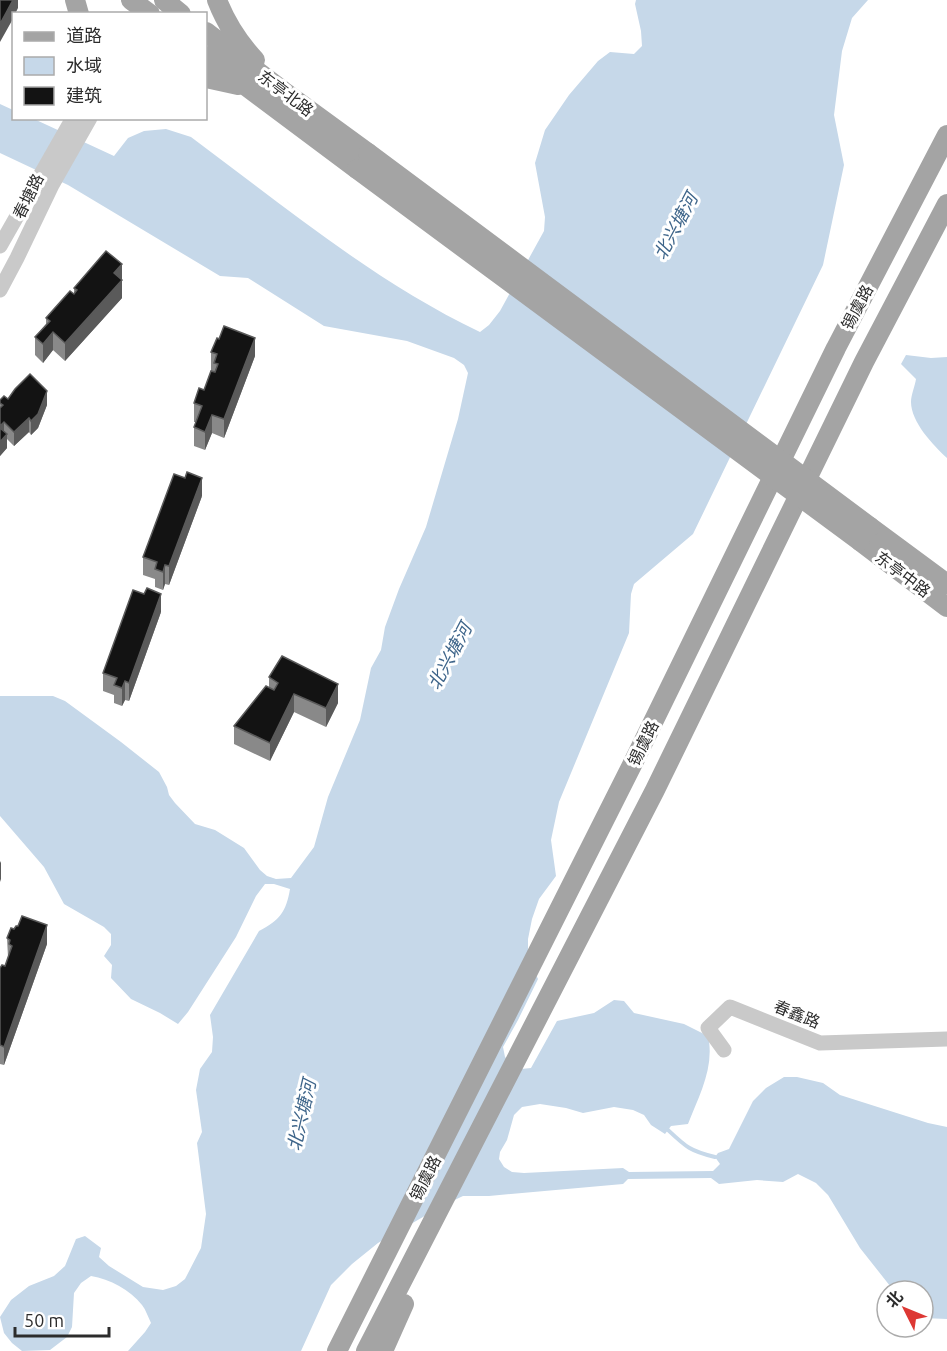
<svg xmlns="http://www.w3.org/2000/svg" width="947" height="1351" font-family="Ubuntu,'Noto Sans SC',sans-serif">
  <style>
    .water { fill: #c6d8e9 }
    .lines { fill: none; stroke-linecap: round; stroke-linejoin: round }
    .stream { stroke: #c6d8e9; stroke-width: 4 }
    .minor { stroke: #c9c9c9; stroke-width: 15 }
    .major { stroke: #a4a4a4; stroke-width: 20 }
    .major-bridge { stroke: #a4a4a4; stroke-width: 20 }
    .wall { fill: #898989 }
    .shaded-wall { fill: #5a5a5a }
    .building { fill: #131313; stroke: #5a5a5a; stroke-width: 1.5 }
    .labels { text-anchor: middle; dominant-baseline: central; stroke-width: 6; stroke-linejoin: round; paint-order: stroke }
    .street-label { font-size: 16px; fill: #2c2c2c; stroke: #fff }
    .water-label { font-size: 18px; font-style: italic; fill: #3e658a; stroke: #fff }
  </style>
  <rect width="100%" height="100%" fill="#fff"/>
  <path class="water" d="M636,0H868L852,18L842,51L834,115L844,165L823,265L693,534L634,584L631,594L629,633L559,802L551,840L556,876L539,899L532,919L528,939V958L538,979L518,1020L503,1047L505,1057L511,1063L521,1069L531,1068L557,1021L594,1013L614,1000L624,1001L634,1013L684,1024L708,1036C715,1067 699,1096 688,1124L671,1126L665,1134L651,1125L644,1115L633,1110L614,1107L583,1113L566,1108L540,1104L522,1107L514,1115L507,1140L500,1152L499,1159L504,1167L512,1172L524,1173L623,1168L629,1172L713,1171L720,1164L715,1157L718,1153L729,1149L753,1101L766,1088L784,1077H797L823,1083L840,1095L928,1123L947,1127V1319L923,1318V1291H894L860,1248L828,1195L816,1183L798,1174L783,1182L757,1180L719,1184L711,1178L628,1179L623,1184L489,1196H463L442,1206L378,1243L352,1264L331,1285L301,1351H128L145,1332L151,1323C148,1317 146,1310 142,1305C130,1290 110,1279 91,1276L81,1283L74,1293L72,1327L67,1337L50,1350L22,1351L12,1343L4,1333L0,1317L11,1300L29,1286L54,1276L65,1266L76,1239L85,1236L101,1248L99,1257L109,1266L143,1287L163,1290L176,1286L185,1279L201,1248L206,1214L197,1143L202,1132L196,1090L200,1069L212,1052L213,1037L210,1015L259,931C280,920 286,912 290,889L274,884H265L256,896L236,937L188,1012L178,1024L160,1013L131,999L111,978L112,965L104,956L111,945V934L104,927L64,904L44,867L0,816V696H53L65,701L121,742L159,772L167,787L169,795L175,803L195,824L215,830L244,848L260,870L267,876L276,879L291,878L314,847L328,797L360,720L371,668L381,650L385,627L399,589L426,527L458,419L468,373L464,365L454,358L407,341L324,326L248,278L220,276L68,185L0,153V104L13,110L14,118L34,119L114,156L128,138L144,131L166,129L191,137C284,206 375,282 480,332L489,325L500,311L544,231L545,217L535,163L545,130L569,95L598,61L610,52L634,54L642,46L641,31L635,4Z
    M906,355L931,358L947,357V458C933,445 911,422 911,402C911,395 915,386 916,379L901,364Z"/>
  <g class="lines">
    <path class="stream" d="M668,1130C686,1147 690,1151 715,1157"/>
    <path class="minor" d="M0,246L73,118
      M0,290L17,258L52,185L90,118
      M724,1050L708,1028L730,1007L820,1043L947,1039"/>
    <path class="major" d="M75,0L79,14
      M131,0L150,14
      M164,0L181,14
      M217,0C226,23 238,42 255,60
      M206,32L283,91L368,153
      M206,56L357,169
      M206,78L238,85
      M870,527L947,584
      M860,541L947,607
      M337,1351L633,763L836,348L947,135
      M366,1351L655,790L864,362L947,204
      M383,1351L404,1304"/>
    <path class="major-bridge" d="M368,153L870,527
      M357,169L860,541"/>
  </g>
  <path class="wall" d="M122,264V298L65,361L53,350L43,363L35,355V337L46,324V318L74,294V288Z
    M211,352L255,356L224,438L212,433L205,450L194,446V427L196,422H194V403L204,390L211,371Z
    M8,399L47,405L38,428L31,435L29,432L14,446L7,439V448L0,456V400Z
    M202,496L169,585L165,584L163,590L155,587V579L143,575V557Z
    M161,612L129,701L125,700L122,706L114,703V695L103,691V673Z
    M269,677L338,703L326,727L294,712L270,761L234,744V726L269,688Z
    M7,938L47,944L4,1065L0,1064V968L5,966L8,957Z"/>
  <path class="shaded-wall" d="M13,0H18V8L15,14H14V17L0,42V24Z
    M122,264V298L65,361V343L114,273Z
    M53,332V350L43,363V344Z
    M255,338V356L224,438V419Z
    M47,391V405L38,428L31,435V421Z
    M212,415V433L205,450V432Z
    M29,418V432L14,446V432Z
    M4,422V436L0,440V426Z
    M7,434V448L0,456V442Z
    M202,478V496L169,585V566Z
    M165,565V584L163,590V572Z
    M161,594V612L129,701V683Z
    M125,681V700L122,706V688Z
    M338,684V703L326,727V708Z
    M294,694V712L270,761V743Z
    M1,861V879L0,882V863Z
    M47,925V944L4,1065V1047Z"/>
  <path class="building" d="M0,0H13L0,24Z
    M106,251L122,264L114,273L122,280L65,343L53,332L43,344L35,337L50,321L46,318L70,291L74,294L77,290L74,288Z
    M224,326L255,338L224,419L212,415L205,432L194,427L202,406L194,403L199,388L204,390L211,371L215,372L218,364L214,363L217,354L211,352L217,338L219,339Z
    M30,374L47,391L38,414L31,421L29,418L14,432L4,422L0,426V408L3,405L0,403V400L4,396L8,399L15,389Z
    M0,428L7,434L0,442Z
    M187,472L202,478L169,566L165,565L163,572L155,569L157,562L143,557L174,474L185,478Z
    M147,588L161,594L129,683L125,681L122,688L114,685L117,678L103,673L133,590L144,594Z
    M282,656L338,684L326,708L294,694L270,743L234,726L266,686L274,690L278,683L269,677Z
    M22,916L47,925L4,1047L0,1045V968L2,965L5,966L12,946L9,944L10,940L7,938L11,928L14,929L16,926H18Z"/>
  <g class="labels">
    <g class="street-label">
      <text transform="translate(286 93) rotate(37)">东亭北路</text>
      <text transform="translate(28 196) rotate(-64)">春塘路</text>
      <text transform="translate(857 307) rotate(-62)">锡虞路</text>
      <text transform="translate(903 574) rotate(37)">东亭中路</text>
      <text transform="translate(643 743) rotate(-64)">锡虞路</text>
      <text transform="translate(797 1014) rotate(22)">春鑫路</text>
      <text transform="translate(425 1178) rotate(-63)">锡虞路</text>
    </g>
    <g class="water-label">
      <text transform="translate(675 226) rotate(-62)">北兴塘河</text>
      <text transform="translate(449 656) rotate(-62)">北兴塘河</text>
      <text transform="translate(301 1115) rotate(-77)">北兴塘河</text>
    </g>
  </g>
  <rect x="12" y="12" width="195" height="108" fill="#ffffff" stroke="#ababab" stroke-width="1.5"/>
  <rect x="24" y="32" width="30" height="9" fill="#a4a4a4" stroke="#ababab" stroke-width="1.5"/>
  <text x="66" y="42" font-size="18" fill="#2c2c2c">道路</text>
  <rect x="24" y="57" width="30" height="18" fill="#c6d8e9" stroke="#ababab" stroke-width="1.5"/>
  <text x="66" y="72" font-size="18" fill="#2c2c2c">水域</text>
  <rect x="24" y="87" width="30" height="18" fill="#131313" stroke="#ababab" stroke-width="1.5"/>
  <text x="66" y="102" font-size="18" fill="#2c2c2c">建筑</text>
  <g transform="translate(905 1309) rotate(313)"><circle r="28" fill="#ffffff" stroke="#ababab" stroke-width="1.5"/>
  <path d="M0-4.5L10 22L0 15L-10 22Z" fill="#dd3834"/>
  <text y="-9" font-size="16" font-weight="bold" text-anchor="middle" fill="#2c2c2c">北</text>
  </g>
  <path d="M15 1327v9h94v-9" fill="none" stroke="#2c2c2c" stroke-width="3"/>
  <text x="24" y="1327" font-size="18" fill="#2c2c2c" stroke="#ffffff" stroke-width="4.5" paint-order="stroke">50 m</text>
</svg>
